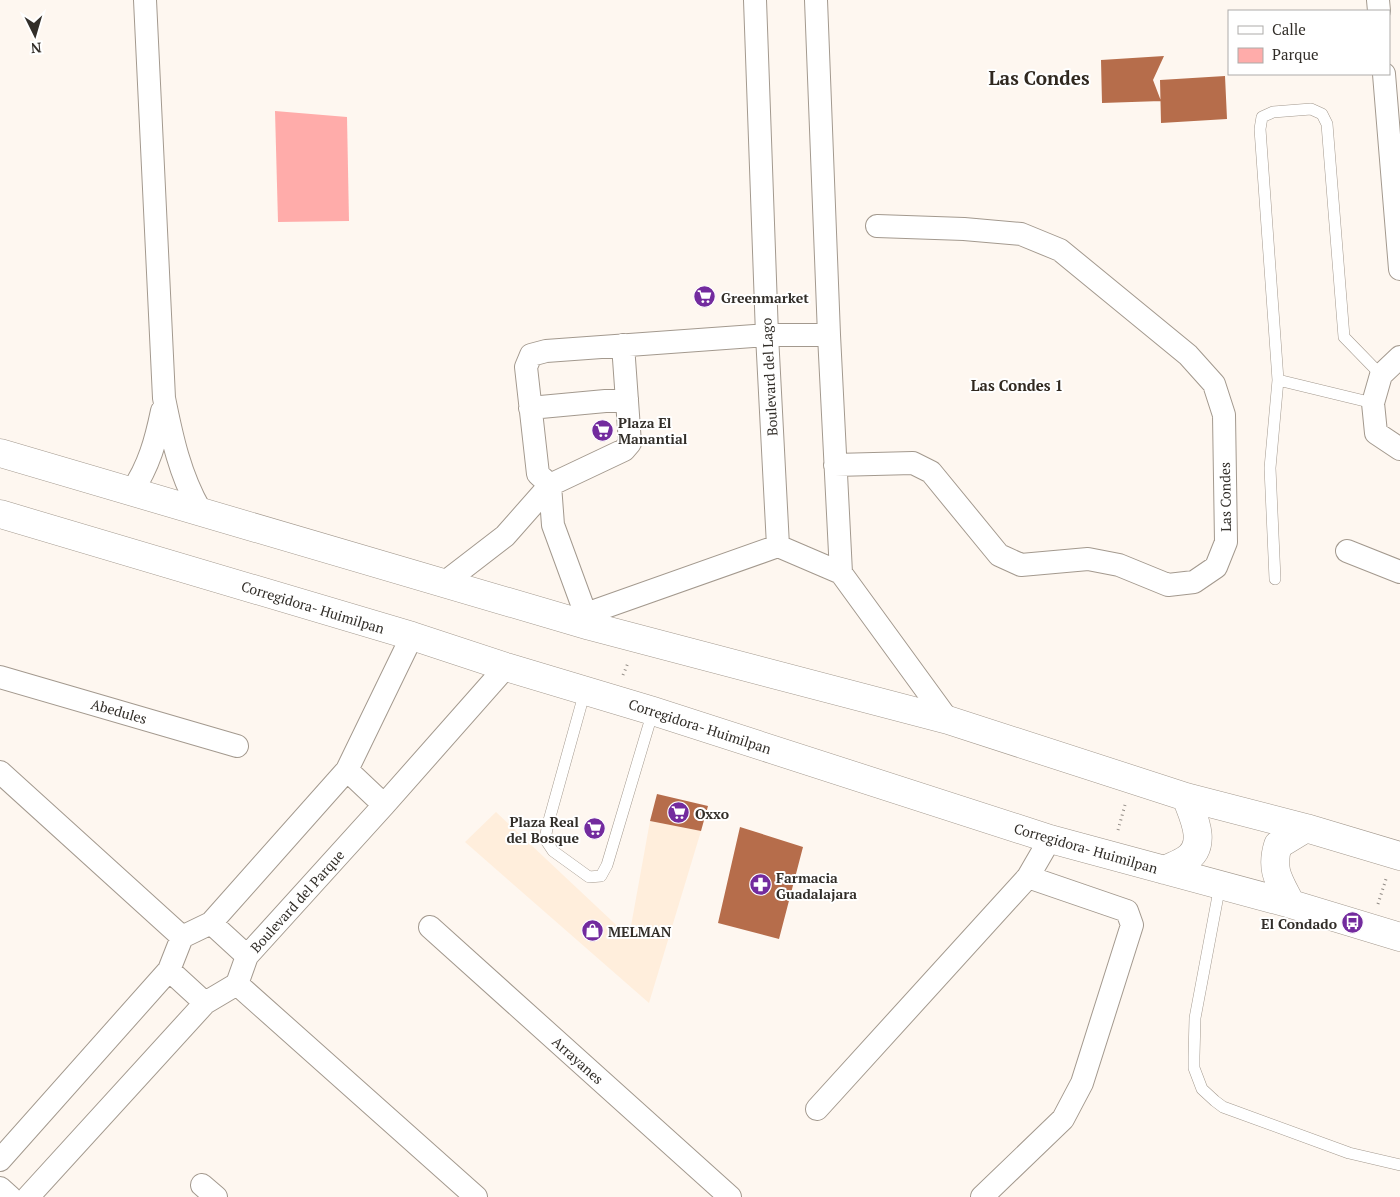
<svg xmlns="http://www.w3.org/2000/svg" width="1400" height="1197" font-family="'PT Serif',serif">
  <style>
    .built { fill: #ffeedc }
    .green { fill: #ffacaa }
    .building { fill: #b66d4b }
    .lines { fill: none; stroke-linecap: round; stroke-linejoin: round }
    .service-casing { stroke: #a3998e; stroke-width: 12 }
    .minor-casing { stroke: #a3998e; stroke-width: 24 }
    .secondary-casing { stroke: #a3998e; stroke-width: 29 }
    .path { stroke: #908a84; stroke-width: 3; stroke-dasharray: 1 4; stroke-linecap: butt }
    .service { stroke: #fff; stroke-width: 11 }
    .minor { stroke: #fff; stroke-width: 22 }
    .secondary { stroke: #fff; stroke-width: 28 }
    .labels { text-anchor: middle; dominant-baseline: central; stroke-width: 4; stroke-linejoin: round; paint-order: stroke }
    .poi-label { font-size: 14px; font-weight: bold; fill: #322e29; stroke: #fff; text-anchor: start }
    .street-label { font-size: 14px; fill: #322e29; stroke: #fff }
    .neighbourhood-label { font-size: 15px; font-weight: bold; fill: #30281f; stroke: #fff }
    .district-label { font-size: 19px; font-weight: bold; fill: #30281f; stroke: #fff }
  </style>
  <rect width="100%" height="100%" fill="#fef7f0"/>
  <path class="built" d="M496,812L629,937L650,821L701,831L649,1003L465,842Z"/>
  <path class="green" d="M275,111L347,117L349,221L278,222Z"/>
  <path class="building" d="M1164,56L1153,80L1161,101L1102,103L1101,60Z
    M1225,76L1227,119L1161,123L1160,80Z
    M657,794L708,806L701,831L650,821Z
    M740,827L803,847L779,939L718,923Z"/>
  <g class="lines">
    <defs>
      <path id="service" d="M1278,380L1373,403
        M1275,579L1270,468L1278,380L1260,129L1262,117L1273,112L1311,109L1322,114L1327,124L1344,337L1381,375
        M585,691L548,824L545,839L553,851L589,877L601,876L607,865L653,711
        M1220,885L1195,1018L1194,1056V1068L1202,1089L1215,1101L1223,1107L1349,1153L1400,1165"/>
      <path id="minor" d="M145,0L164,398C172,438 180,475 200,510
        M816,0L829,335L841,573L948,720
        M1378,0L1379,11
        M1384,74L1400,269
        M1400,357L1381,375L1373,403L1376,433L1400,449
        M530,408L627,399
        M835,465L913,463L931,472L999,555L1021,565L1088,559L1119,565L1168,585L1194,582L1216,567L1226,542L1224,415L1214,384L1188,355L1060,250L1021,234L964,229L877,226
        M132,491C149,466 156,440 162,411
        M778,546L841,573
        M1347,551L1400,572
        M444,583L505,536L550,485L624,450L630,443L623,345
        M590,626L597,610L778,546L767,335L755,0
        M590,626L553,525L550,485L538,474L526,367L531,355L546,351L767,335H829
        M0,677L237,746
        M347,770L384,805
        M0,772L182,937
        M211,923L247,956
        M430,927L730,1197
        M169,970L205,1003
        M237,984L476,1197
        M817,1109L1028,877L1050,839
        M0,1160L169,970L182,937L211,923L347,770L412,636
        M202,1185L216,1197
        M0,1188L10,1197
        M28,1197L205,1003L237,984L247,956L384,805L506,667
        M982,1197L1063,1119L1082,1083L1132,925L1127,911L1028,877"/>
      <path id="secondary" d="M0,453L590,626L948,720L1186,797L1306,828L1400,856
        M0,514L412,636L506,667L653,711L1050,839L1291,904L1400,937
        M1164,870C1171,867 1179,864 1185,860C1209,846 1193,816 1186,797
        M1291,904C1280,882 1270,871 1278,845L1306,828"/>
    </defs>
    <use href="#service" class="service-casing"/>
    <use href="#minor" class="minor-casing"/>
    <use href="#secondary" class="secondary-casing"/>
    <path class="path" d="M623,675L628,663
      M1118,830L1125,805
      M1378,904L1386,879"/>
    <use href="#service" class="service"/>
    <use href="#minor" class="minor"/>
    <use href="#secondary" class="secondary"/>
  </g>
  <defs>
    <symbol id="supermarket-disc" viewBox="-11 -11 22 22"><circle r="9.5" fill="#732b9e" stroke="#fff"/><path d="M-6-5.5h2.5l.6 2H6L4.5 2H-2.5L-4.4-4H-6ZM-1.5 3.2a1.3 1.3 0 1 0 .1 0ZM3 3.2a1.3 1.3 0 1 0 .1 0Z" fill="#fff"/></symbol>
    <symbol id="pharmacy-disc" viewBox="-11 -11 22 22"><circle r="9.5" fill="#732b9e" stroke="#fff"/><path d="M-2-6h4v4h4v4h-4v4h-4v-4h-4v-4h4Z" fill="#fff"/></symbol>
    <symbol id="bus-disc" viewBox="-11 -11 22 22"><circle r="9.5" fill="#732b9e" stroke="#fff"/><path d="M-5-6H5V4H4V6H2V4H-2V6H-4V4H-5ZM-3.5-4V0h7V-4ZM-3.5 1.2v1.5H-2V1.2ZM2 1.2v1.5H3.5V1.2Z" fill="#fff"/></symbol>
    <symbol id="shop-disc" viewBox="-11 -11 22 22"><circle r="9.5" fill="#732b9e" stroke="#fff"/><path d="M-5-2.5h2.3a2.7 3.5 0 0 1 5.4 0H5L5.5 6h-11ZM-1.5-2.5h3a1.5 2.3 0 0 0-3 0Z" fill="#fff"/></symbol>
  </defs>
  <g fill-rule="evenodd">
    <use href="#supermarket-disc" x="692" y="284" width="25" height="25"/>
    <use href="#supermarket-disc" x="590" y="418" width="25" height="25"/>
    <use href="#supermarket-disc" x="666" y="800" width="25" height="25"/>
    <use href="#supermarket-disc" x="582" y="816" width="25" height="25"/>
    <use href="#pharmacy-disc" x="748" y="872" width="25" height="25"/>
    <use href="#bus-disc" x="1340" y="910" width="25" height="25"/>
    <use href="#shop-disc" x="580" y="918" width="25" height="25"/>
  </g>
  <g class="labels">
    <g class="poi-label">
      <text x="721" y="297">Greenmarket</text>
      <text x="618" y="422">Plaza El<tspan x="618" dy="16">Manantial</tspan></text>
      <text x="695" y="813">Oxxo</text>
      <text x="579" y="821" text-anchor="end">Plaza Real<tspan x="579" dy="16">del Bosque</tspan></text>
      <text x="776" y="877">Farmacia<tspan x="776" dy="16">Guadalajara</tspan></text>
      <text x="1337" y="923" text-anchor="end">El Condado</text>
      <text x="608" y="931">MELMAN</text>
    </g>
    <g class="street-label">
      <text transform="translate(769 377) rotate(-93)">Boulevard del Lago</text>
      <text transform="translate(1225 497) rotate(-91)">Las Condes</text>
      <text transform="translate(313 607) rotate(17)">Corregidora- Huimilpan</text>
      <text transform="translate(119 711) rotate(16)">Abedules</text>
      <text transform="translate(700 726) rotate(18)">Corregidora- Huimilpan</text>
      <text transform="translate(1086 848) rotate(16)">Corregidora- Huimilpan</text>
      <text transform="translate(297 901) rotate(-48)">Boulevard del Parque</text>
      <text transform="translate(578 1060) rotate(42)">Arrayanes</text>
    </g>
    <g class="neighbourhood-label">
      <text x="1017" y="385">Las Condes 1</text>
    </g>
    <g class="district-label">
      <text x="1039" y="77">Las Condes</text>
    </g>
  </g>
  <rect x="1228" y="10" width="162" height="65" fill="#ffffff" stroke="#adaba9"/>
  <rect x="1238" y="26" width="25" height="8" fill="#ffffff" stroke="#adaba9"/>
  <text x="1272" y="35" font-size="15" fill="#322e29">Calle</text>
  <rect x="1238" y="48" width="25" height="15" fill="#ffacaa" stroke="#adaba9"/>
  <text x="1272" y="60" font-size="15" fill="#322e29">Parque</text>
  <g transform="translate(35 35) rotate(175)" stroke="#ffffff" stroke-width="4" paint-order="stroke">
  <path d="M0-4L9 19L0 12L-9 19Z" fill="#322e29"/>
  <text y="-8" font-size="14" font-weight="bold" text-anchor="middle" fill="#322e29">N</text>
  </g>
</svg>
